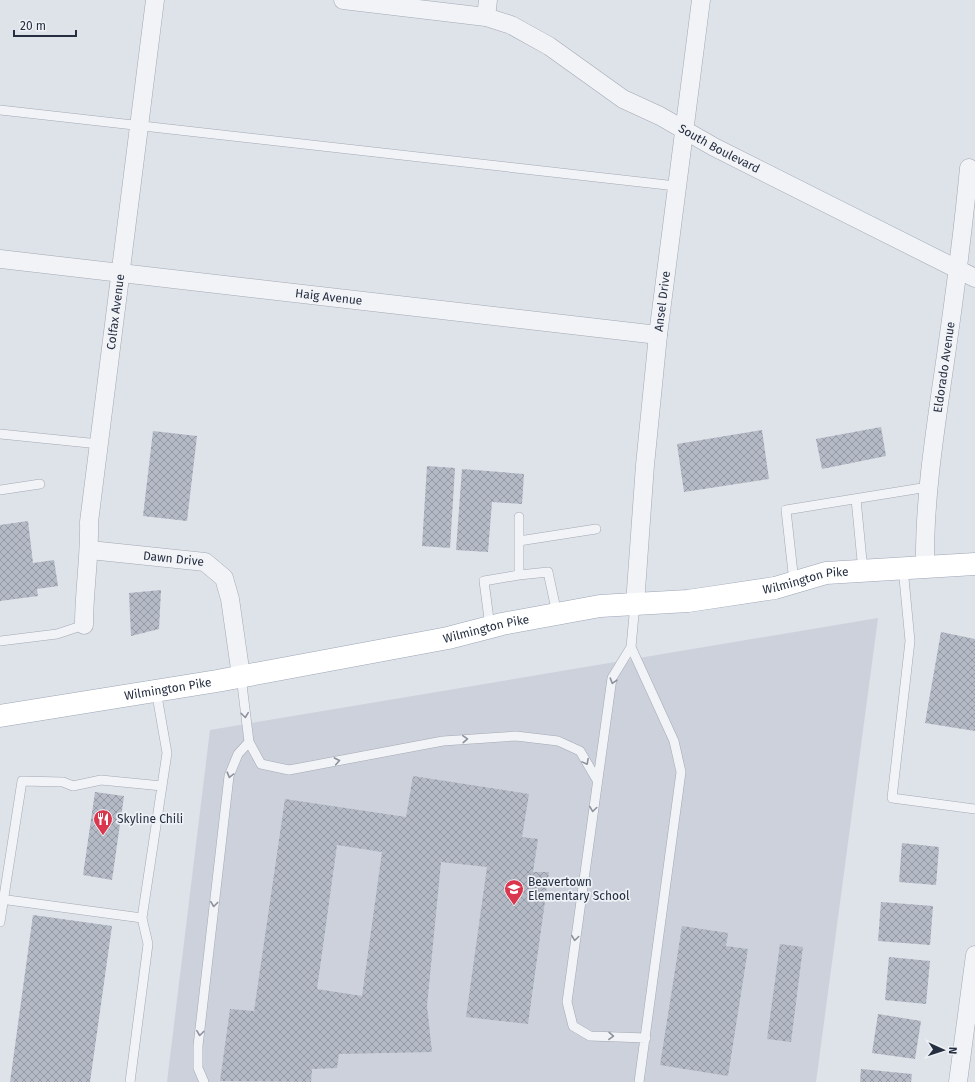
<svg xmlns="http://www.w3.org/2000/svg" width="975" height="1082" font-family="'Fira Sans',sans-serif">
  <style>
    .built { fill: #ccd1db }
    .building { fill: url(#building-cross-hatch); fill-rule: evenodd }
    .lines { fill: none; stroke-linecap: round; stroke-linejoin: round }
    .service-casing { stroke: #a3a9b3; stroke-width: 10 }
    .minor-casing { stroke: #a3a9b3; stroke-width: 19 }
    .primary-casing { stroke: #9ca6b6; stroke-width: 23 }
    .service { stroke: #f1f3f7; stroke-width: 9 }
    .minor { stroke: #f1f3f7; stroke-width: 18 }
    .primary { stroke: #fff; stroke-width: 22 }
    .oneway { stroke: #8c919c }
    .labels { text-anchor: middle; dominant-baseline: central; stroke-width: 3.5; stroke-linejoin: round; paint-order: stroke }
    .street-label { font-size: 12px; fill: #262f41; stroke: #edf1f6 }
    .poi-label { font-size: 12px; fill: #262f41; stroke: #edf1f6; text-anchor: start }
  </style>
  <defs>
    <pattern id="building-cross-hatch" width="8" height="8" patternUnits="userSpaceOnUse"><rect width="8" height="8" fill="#b5bbc6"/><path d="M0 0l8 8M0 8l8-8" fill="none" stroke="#9398a2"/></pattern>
  </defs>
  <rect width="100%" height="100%" fill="#dee2e9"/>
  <path class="built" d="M878,618L816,1082H167L210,730Z"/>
  <path class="building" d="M881,427L886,456L822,469L816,439Z
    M762,430L769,479L684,492L677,444Z
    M153,431L197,436L187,521L143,516Z
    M427,466L455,468L450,548L422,546Z
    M462,469L524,474L522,504L492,502L488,552L456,550Z
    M28,521L33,563L54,560L58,586L37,589L38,596L0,601V525Z
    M161,590L159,629L131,636L129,593Z
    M941,632L975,639V731L925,723Z
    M413,776L529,794L522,837L538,839L533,872H549L528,1024L466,1017L487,867L441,862L427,1006L432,1052L339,1054L337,1068L312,1069L311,1082L220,1081L230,1009L254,1011L285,799L406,817ZM337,845L382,852L362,996L317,989Z
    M95,792L124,796L112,880L83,875Z
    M902,843L939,847L936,885L899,882Z
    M881,902L933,906L930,945L878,941Z
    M33,915L112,926L90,1082H10Z
    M682,926L728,933L726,946L748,949L728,1076L660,1065Z
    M780,944L803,947L791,1042L767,1039Z
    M889,957L930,961L926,1004L885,1000Z
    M878,1014L921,1021L915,1059L872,1053Z
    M861,1069L912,1074L911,1082H860Z"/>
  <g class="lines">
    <defs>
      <path id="service" d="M0,110L676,186
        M0,434L99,444
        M0,490L40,484
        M856,499L863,571
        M519,541L596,529
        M903,568L910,641L892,798L975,809
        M519,575L548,572L557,614
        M794,582L786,510L928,487
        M635,604L631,647L674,741L681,772L639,1082
        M490,627L484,581L519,575V517
        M0,641L57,634L84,625
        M631,647L612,678L567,1002L573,1026L590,1036L646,1038
        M241,676L249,742L261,764L289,770L443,741L516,736L558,741L580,751L597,780
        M0,899L142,918L148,944L130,1082
        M142,918L167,753L156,690
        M0,922L22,781L63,782L73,786L101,780L162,786
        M204,1082L198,1068V1046L229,776L238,754L249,742"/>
      <g id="minor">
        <path id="s1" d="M343,0L486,17L511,25L549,46L623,99L660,116L714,147L975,278"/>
        <path d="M486,17L488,0"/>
        <path id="s2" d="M0,259L658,335"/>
        <path id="s3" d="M90,550L205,562L224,578L230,599L241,676"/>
        <path id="s4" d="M925,567C924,496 936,425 946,355C955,293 963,231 969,168"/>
        <path id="s5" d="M635,604L645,465L658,335L701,0"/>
        <path id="s6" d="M84,625C84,590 90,556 89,522L155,0"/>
        <path d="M958,1082L975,955"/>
      </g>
      <g id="primary">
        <path id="s7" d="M0,716L217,681L448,638L502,624L600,606L688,601L775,588L826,573L975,564"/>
      </g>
    </defs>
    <use href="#service" class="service-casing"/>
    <use href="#minor" class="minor-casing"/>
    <use href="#primary" class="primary-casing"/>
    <use href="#service" class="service"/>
    <use href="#minor" class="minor"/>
    <use href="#primary" class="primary"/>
  </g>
  <defs><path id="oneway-chevron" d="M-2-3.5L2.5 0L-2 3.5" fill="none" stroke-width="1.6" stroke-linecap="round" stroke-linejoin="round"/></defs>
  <g class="oneway">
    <use href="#oneway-chevron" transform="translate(613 681) rotate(107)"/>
    <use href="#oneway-chevron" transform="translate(245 715) rotate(83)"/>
    <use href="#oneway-chevron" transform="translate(465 739) rotate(-3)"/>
    <use href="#oneway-chevron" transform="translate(337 761) rotate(-11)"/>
    <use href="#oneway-chevron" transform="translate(586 762) rotate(62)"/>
    <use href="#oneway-chevron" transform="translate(230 775) rotate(105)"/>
    <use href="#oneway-chevron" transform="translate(593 809) rotate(98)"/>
    <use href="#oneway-chevron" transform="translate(214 904) rotate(97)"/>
    <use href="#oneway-chevron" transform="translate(575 938) rotate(98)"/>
    <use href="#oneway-chevron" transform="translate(200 1033) rotate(97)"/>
    <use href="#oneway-chevron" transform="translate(611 1036) rotate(2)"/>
  </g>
  <defs>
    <symbol id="restaurant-pin" viewBox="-11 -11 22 30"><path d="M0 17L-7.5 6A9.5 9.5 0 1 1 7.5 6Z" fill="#da374e" stroke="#edf1f6"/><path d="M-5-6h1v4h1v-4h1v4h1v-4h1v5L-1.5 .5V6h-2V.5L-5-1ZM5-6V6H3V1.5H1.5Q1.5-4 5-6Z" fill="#fff"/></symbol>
    <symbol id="school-pin" viewBox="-11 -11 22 30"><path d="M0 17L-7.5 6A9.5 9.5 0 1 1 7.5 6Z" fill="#da374e" stroke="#edf1f6"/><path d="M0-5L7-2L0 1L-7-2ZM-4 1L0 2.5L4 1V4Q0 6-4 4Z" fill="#fff"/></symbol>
  </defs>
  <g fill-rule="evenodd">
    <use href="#restaurant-pin" x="92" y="808" width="22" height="30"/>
    <use href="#school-pin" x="503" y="878" width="22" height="30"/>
  </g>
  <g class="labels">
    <g class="street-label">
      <text stroke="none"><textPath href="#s1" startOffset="413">South Boulevard</textPath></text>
      <text stroke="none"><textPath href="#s2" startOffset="331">Haig Avenue</textPath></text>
      <text stroke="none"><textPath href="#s5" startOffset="304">Ansel Drive</textPath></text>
      <text stroke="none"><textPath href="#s6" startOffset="315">Colfax Avenue</textPath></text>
      <text stroke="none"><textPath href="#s4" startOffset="201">Eldorado Avenue</textPath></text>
      <text stroke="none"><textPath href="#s3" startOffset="84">Dawn Drive</textPath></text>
      <text stroke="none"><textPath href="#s7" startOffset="818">Wilmington Pike</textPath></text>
      <text stroke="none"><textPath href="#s7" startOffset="494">Wilmington Pike</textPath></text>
      <text stroke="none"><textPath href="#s7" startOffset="170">Wilmington Pike</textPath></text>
    </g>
    <g class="poi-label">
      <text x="117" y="819">Skyline Chili</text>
      <text x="528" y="882">Beavertown<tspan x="528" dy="14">Elementary School</tspan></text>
    </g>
  </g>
  <g transform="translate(943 1050) rotate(93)" stroke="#edf1f6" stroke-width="3" paint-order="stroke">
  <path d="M0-3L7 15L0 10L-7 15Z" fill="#262f41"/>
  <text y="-6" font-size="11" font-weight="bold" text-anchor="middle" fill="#262f41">N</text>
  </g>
  <path d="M14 30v6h62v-6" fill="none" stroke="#262f41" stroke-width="2"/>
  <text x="20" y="30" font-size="12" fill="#262f41" stroke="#edf1f6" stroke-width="3" paint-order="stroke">20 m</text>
</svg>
